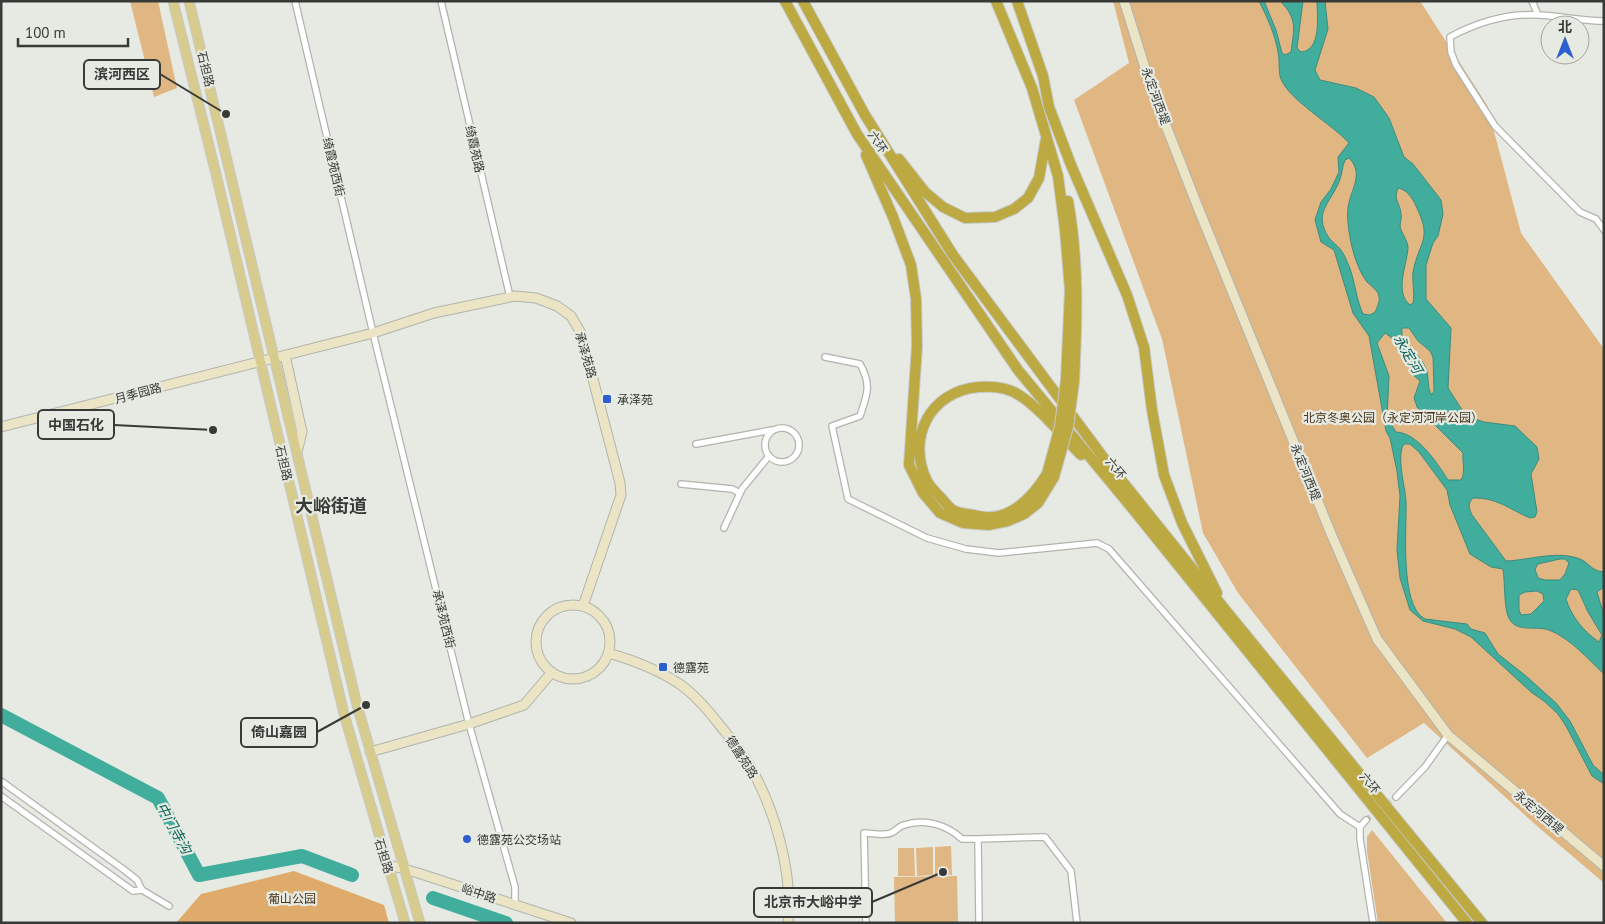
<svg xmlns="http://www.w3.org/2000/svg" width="1605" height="924" font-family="'PT Sans','Noto Sans SC',sans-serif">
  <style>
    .green { fill: #e0b683 }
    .forest { fill: #deab6a }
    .water { fill: #41ae9d; stroke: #3e8b7e; fill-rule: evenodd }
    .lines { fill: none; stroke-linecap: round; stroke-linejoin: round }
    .river { stroke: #41ae9d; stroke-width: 14 }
    .street-tunnel { stroke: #c3c7c0; stroke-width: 5.5; stroke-dasharray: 5.5 3; stroke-linecap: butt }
    .street-casing { stroke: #b1b4ad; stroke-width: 8 }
    .secondary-casing { stroke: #b1b4ad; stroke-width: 11 }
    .primary-casing { stroke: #c7c8c7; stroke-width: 11 }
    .highway-casing { stroke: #c7c8c7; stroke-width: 12 }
    .street { stroke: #fff; stroke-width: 5.5 }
    .secondary { stroke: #ebe5c6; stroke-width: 9 }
    .primary { stroke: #d7cb8d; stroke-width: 9 }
    .highway { stroke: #bca941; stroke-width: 10 }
    .highway-bridge-casing { stroke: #c7c8c7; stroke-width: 12; stroke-linecap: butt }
    .highway-bridge { stroke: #bca941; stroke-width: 10 }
    .poi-dot { fill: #2e5fce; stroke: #e6eae2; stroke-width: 2 }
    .labels { text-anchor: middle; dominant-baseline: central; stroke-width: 4.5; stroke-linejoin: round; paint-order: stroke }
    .street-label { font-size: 12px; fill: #383a37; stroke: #e6eae2 }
    .poi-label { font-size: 12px; fill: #383a37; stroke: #e6eae2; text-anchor: start }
    .park-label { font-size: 12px; fill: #4a3418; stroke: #e6eae2 }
    .water-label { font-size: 14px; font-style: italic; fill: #096459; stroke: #e6eae2 }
    .district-label { font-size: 18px; font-weight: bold; fill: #383a37; stroke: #e6eae2 }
    .leader { fill: none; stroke: #383a37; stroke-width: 2 }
    .callout-dot { fill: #383a37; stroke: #e6eae2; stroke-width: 2 }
    .callout { fill: #e6eae2; stroke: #383a37; stroke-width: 2 }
    .callout-label { font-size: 14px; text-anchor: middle; font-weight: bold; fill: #383a37 }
  </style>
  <rect width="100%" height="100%" fill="#e6eae2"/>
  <path class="green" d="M130,1H158L177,88L154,97Z
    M1113,1H1420L1487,105L1521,233L1604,349V883L1537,826L1424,723L1367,758L1238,593L1203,533L1162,339L1074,100L1129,63Z
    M1372,830L1447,923H1378L1367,851V837Z
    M951,846L952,875H935V847Z
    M933,847V875L917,876L916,848Z
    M898,848H914L915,876H898Z
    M957,876L958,923H895L894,877Z"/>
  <path class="forest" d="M294,871L384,905L389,923H176L201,894Z"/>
  <path class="water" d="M1259,1H1264L1276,30L1282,53L1285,55L1291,52C1294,29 1298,19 1280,1H1303L1297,48L1301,52C1322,50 1317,16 1317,1H1325L1328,29L1315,70L1320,80L1356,88L1374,97L1389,118L1404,157L1413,164L1441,200L1443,214L1438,236L1433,243L1426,265V299L1451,328L1448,388L1466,416L1484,422L1515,426L1537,447L1539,459L1531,474L1537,512L1535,517L1530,518C1509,509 1496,497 1473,498C1467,504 1469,508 1472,515L1506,561C1529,560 1555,551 1577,558C1589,561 1590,571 1604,572V587L1597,592L1604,616V674C1588,659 1570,638 1549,630C1534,625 1515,634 1508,616C1504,606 1505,582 1503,569L1491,567L1470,554L1450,505L1447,490L1419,452L1410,444H1404C1396,455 1405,486 1406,501C1407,526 1399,606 1425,619L1467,624L1471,629L1485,633L1498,654L1526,676L1556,703L1570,721L1593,765L1604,775V784L1592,776L1566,726L1558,714L1544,701L1531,692L1471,637L1455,629L1423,621L1410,610L1400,578L1397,550L1400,496L1397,471L1390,438L1386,431L1369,336L1353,313L1334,250L1321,242L1315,220L1321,202L1331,189L1339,172L1338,157L1349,143C1332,124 1289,100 1281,79C1278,72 1280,60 1278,52C1275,34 1267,17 1259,1ZM1349,158C1365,174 1350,190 1348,208C1347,215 1348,224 1349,231C1351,247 1357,269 1367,282C1371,286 1379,291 1379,297C1380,301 1377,308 1375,312L1370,315L1363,314C1356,299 1355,281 1349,266C1346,260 1344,253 1340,249C1337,245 1332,242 1329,238C1313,213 1329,205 1339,182C1342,175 1342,167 1345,160ZM1398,188C1407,190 1412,197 1416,206C1433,241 1419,240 1413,272C1412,282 1415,293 1413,303L1410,305C1394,292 1407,265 1408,248C1408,240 1401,233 1400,226C1400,222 1402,218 1401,214C1400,202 1393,200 1398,188ZM1402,328H1409L1418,341L1430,351L1433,357L1434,391L1432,395C1427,388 1429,380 1427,372C1423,358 1412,351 1402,341ZM1385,333L1392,338L1411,367V373L1420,381L1414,398L1417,407L1463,453C1462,463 1466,471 1461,480H1448C1437,463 1418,433 1396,432L1387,418L1389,376L1377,343ZM1560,559H1565L1569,563L1565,574L1560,580H1545L1538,578L1535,569L1538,564ZM1571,589L1578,590L1588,612L1602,635L1599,642C1584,632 1571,616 1566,599ZM1537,591L1543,594L1544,601L1531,614L1521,615L1519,610V595L1525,592Z"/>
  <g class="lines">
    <path class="river" d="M1,715L158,798L199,875L302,856L352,875
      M433,898L506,923"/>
    <path class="street-tunnel" d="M1366,820L1396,797"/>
    <defs>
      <path id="street" d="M295,1L373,333L469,724L515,887V905
        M441,1L510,297
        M1532,1L1538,15
        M1604,21C1582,21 1561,16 1539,15C1507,13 1478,22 1450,37L1451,52L1456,65L1495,126L1580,212L1596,219L1604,230
        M825,357L860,364C872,385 867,395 860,416L832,426L848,499L927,538L966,549L999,553L1097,543L1109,549L1340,814L1360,827
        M765 445a17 17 0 1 1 34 0a17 17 0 1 1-34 0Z
        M696,444L772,430
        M681,484L732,489L740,493
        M724,528L742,489L769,456
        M1,781L123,869L137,880L142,890L169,906
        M1,796L133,891L142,890
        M1396,797L1425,767L1448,735
        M1366,820L1360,827V839L1373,923
        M866,923L864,833C872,833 884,836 891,833C896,831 899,826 904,825C925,818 947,825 962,839H978
        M979,923L978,839L1045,837L1071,871L1077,923"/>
      <path id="secondary" d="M1124,1L1152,90L1199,210L1332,536L1377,639L1448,735L1604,866
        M285,355L302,432L297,452
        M1,427L373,333L434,313L515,296L536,298L557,306L571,316L581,333L620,483L621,495L583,606
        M536 642a37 37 0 1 1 74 0a37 37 0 1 1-74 0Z
        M608,653C633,660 659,670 681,685C695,695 707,709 718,723C729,737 741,750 750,766C775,810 793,872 788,923
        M370,752L469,724L524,705L552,672
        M386,864L418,873L571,923"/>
      <path id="primary" d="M173,1L215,170L344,714L405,923
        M189,1L357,705L420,923"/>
      <path id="highway" d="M785,1L857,134L1018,370L1132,508L1467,923
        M803,1L865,115L953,255L1106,461L1227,612L1482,923
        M996,1L1032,88L1058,176L1065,230L1070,290L1066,380
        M1017,1L1043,76L1049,107L1071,165L1127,295L1144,347L1152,410L1164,475L1182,523L1217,593
        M866,155L893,217L911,265L916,299L917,346L909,465L923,493L940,513L963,523L988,525L1008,521L1024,514L1038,503L1054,477
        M899,159L925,192L943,207L965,218L995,217L1014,209L1028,198L1039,178L1046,139
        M1068,201C1079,261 1077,321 1074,382
        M1047,474C1032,498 1009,523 978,516C971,514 962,514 955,511C949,509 944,500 939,496C935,491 930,487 927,481C906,438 930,391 979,387C992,386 1007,387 1019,395C1040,408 1063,437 1081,455"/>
    </defs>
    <use href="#street" class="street-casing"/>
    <use href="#secondary" class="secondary-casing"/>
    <use href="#primary" class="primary-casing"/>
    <use href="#highway" class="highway-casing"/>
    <use href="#street" class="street"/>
    <use href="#secondary" class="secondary"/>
    <use href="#primary" class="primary"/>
    <use href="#highway" class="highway"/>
    <defs>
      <path id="highway-bridge" d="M1047,474L1060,426L1066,380
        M1054,477L1068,427L1074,382"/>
    </defs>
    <use href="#highway-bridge" class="highway-bridge-casing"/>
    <use href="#highway-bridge" class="highway-bridge"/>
  </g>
  <g class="poi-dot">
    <rect x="602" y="394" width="10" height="10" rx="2.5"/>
    <rect x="658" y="662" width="10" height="10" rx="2.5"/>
    <circle cx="467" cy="839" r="5"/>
  </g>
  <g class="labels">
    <g class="street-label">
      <text transform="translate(206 69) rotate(76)">石担路</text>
      <text transform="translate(1156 96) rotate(70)">永定河西堤</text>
      <text transform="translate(878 142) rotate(56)">六环</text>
      <text transform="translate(475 149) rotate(77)">绮霞苑路</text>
      <text transform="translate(334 167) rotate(77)">绮霞苑西街</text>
      <text transform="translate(586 355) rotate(74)">承泽苑路</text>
      <text transform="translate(138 393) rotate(-15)">月季园路</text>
      <text transform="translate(284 463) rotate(77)">石担路</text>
      <text transform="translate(1116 468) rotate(50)">六环</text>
      <text transform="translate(1306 472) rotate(68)">永定河西堤</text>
      <text transform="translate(444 619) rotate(76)">承泽苑西街</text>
      <text transform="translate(742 757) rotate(57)">德露苑路</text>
      <text transform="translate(1370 783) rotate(51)">六环</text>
      <text transform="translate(1539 812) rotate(40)">永定河西堤</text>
      <text transform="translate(384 856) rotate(73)">石担路</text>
      <text transform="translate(479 893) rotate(18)">峪中路</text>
    </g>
    <g class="poi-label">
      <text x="617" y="399">承泽苑</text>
      <text x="673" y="667">德露苑</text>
      <text x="477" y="839">德露苑公交场站</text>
    </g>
    <g class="park-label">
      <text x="1393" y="417">北京冬奥公园（永定河河岸公园）</text>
      <text x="292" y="898">葡山公园</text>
    </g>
    <g class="water-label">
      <text transform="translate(1408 354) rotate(60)">永定河</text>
      <text transform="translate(174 828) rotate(61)">中门寺沟</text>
    </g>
    <g class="district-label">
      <text x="331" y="505">大峪街道</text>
    </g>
  </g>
  <path class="leader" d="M226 114L160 74M213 430L114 425M366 705L317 732M943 872L872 902"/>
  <g class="callout-dot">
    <circle cx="226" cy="114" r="5"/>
    <circle cx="213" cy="430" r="5"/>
    <circle cx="366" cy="705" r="5"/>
    <circle cx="943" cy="872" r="5"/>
  </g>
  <g class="callout">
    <rect x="84" y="60" width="76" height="29" rx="5"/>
    <rect x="38" y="410" width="76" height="29" rx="5"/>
    <rect x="241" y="718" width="76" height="29" rx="5"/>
    <rect x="754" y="888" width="118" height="29" rx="5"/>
  </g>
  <g class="callout-label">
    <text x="122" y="79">滨河西区</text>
    <text x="76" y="430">中国石化</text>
    <text x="279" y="737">倚山嘉园</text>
    <text x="813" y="907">北京市大峪中学</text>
  </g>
  <rect width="1605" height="924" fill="none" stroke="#383a37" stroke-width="5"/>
  <g transform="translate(1565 40)"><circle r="24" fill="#e6eae2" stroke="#a0a49e"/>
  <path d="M0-4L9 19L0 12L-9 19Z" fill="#2e5fce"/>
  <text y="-8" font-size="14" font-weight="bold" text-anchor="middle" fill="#383a37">北</text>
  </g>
  <path d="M18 38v8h110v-8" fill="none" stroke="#383a37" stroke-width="2.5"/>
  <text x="25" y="38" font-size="15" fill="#383a37" stroke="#e6eae2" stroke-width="4" paint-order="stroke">100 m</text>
</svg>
